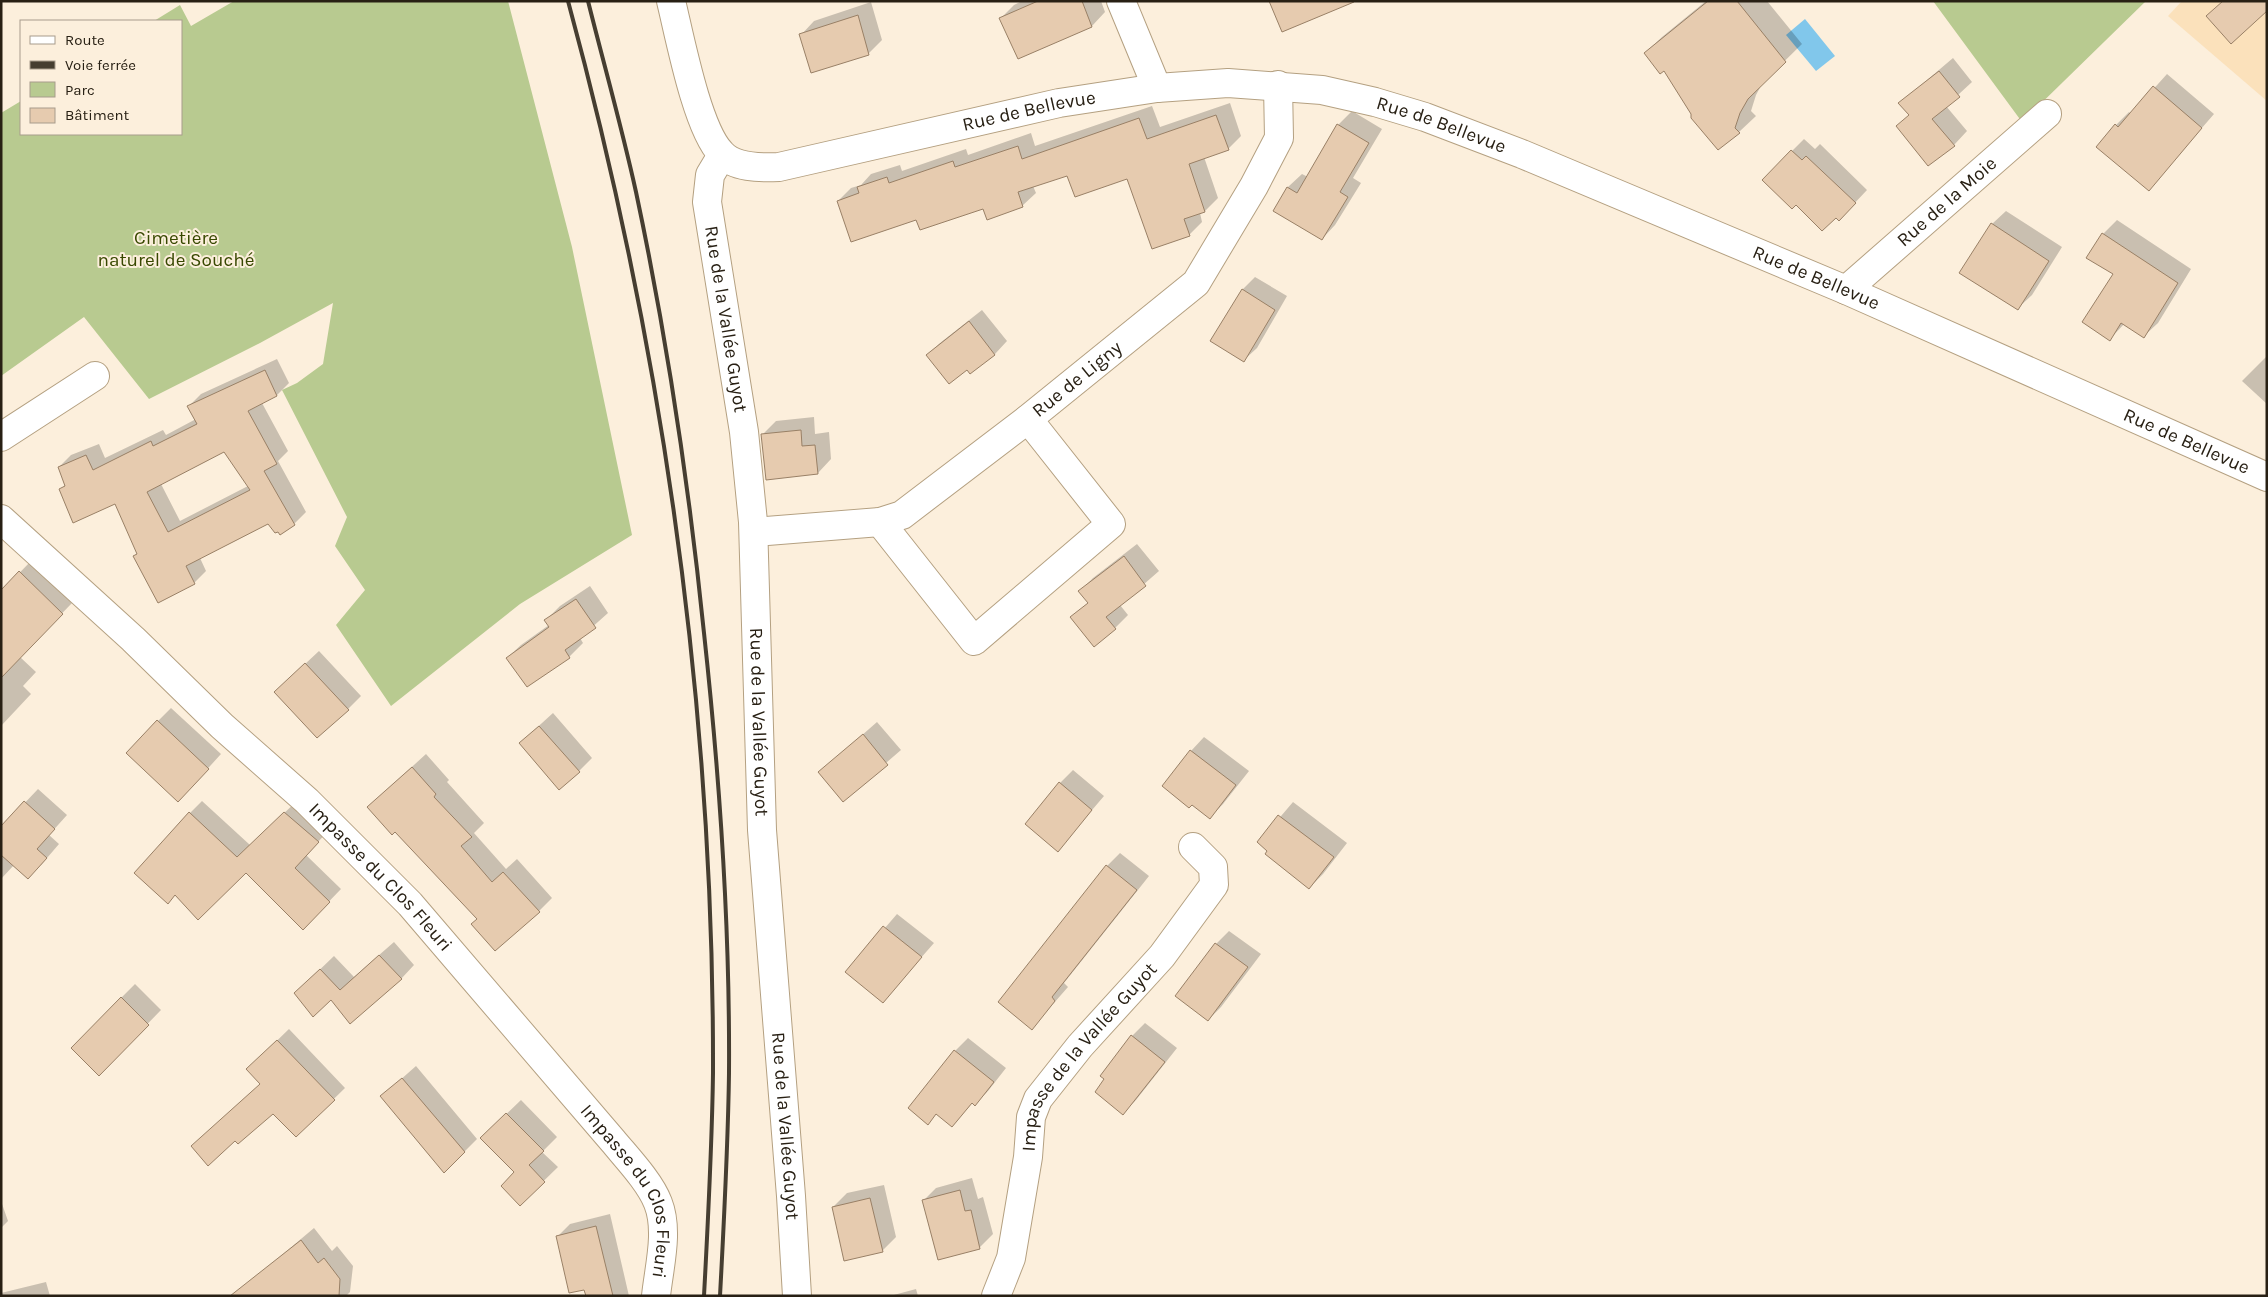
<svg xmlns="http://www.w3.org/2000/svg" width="2268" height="1297" font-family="Karla,sans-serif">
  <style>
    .built { fill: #fbe1bb }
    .green { fill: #b8ca90 }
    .water { fill: #81c7eb }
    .shadow { fill: #0003; fill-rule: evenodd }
    .building { fill: #e6cbaf; stroke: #998066; fill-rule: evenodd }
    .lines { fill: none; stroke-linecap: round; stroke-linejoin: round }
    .minor-casing { stroke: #b4a081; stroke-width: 30 }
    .minor { stroke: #fff; stroke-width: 28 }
    .rail { stroke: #463e31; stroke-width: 4 }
    .labels { text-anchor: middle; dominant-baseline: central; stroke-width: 4; stroke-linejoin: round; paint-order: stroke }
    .street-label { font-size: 19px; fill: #282014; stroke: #fcefdc }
    .park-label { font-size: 19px; fill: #384800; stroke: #fcefdc }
  </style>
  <rect width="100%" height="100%" fill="#fcefdc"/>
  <path class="built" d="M2182,1H2267V101L2168,16Z"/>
  <path class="green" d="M234,1H508L572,247L632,535L520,604L391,706L336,625L365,590L335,546L347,517L282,390L297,383L323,364L333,303L260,343L149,399L84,317L1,376V113L21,101V134H181V21H154L180,5L191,26Z
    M1933,1H2146L2022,122Z"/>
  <path class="water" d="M1805,19L1835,56L1816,71L1786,35Z"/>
  <path class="shadow" d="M1022,1H1101L1105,12L1092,26L1018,58L1001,18L1014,5Z
    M1706,1H1767L1802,44L1763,82L1756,95L1751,111L1756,116L1739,132L1693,114L1664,69L1645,53L1662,37Z
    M871,2L882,40L868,54L801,35L814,21Z
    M1953,58L1972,82L1946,106L1967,131L1954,145L1910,114L1900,103Z
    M2167,74L2214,114L2149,189L2116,125L2129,112L2131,114Z
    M1230,103L1241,136L1228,149L1204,157L1218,198L1205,211L1200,213L1202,222L1189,235L1128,177L1067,174L1033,186L1036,193L1022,206L984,207L917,218L838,201L851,188L861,185L871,174L900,165L902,171L966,149L968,155L1031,133L1035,146L1152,106L1160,127Z
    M1352,111L1382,129L1353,178L1361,183L1335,225L1322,239L1275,210L1288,187L1302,174L1308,177L1338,125Z
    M1804,139L1815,149L1820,144L1867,190L1851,207L1836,216L1796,204L1792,151Z
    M2006,211L2062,247L2032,295L2018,308L1992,224Z
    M2117,220L2191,269L2158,323L2144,336L2125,323L2110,339L2114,274L2088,258L2103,234Z
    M1255,277L1287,296L1257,348L1244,360L1242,290Z
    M982,310L1007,341L995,354L970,373L967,369L927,355L940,343Z
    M2267,356V404L2242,381Z
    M277,359L289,383L277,395L262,403L288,451L278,461L306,512L294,524L278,530L269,522L200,558L206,571L194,583L134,556L138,553L116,503L61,489L66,484L59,467L71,455L99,444L105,458L163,430L166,435L196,419L189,406L201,394ZM224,450L248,486L180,521L161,484Z
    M814,417L815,434L829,432L831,459L818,473L762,435L776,421Z
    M1137,544L1159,571L1120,605L1128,615L1115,628L1072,617L1089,602L1080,591L1093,578Z
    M30,562L72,603L20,657L36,672L23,686L31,694L1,726V592Z
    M590,586L608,613L580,638L583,643L569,657L507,658L521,645L549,625L546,620L560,606Z
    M319,651L361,696L348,709L289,679Z
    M171,708L221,754L191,787L158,721Z
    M553,713L592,758L579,771L520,743Z
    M877,722L901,750L843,800L820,772Z
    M1204,737L1249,771L1223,804L1210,817L1191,751Z
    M426,754L449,780L447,782L484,823L474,833L506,869L517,859L552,898L539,911L479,919L395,830L368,807Z
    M1073,770L1104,796L1058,850L1060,783Z
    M38,789L67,815L49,835L59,844L41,865H14L1,879V828Z
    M202,801L250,845L297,801L330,829L306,855L341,889L315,916L246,871L176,894L168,902L190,813Z
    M1293,802L1347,843L1323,874L1309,888L1259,842Z
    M1120,853L1149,876L1064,983L1068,987L1032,1028L1107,866Z
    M897,914L934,943L883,1001L847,972Z
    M1229,931L1261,954L1221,1007L1208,1020L1216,944Z
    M394,942L414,965L401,979L331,999L309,980L334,956L354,977Z
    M135,984L161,1010L99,1074L121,998Z
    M1145,1023L1177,1048L1136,1100L1123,1113L1106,1079L1132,1036Z
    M289,1029L345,1088L296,1136L273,1112L235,1139L261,1084L259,1058Z
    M968,1038L1006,1068L988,1091L975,1104L973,1102L952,1126L937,1113L928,1123L955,1051Z
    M416,1066L477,1139L464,1152L382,1096Z
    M521,1100L557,1137L542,1152L558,1167L520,1204L515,1172L495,1125Z
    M972,1178L978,1199L983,1197L993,1234L980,1247L938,1258L923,1201L936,1188Z
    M884,1185L896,1237L882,1251L833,1207L847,1193Z
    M1,1201L8,1221L1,1228Z
    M610,1214L629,1296H587L557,1237L570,1224Z
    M314,1228L332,1251L337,1246L353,1266L350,1292L346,1296H273L257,1276Z
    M46,1282L50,1296H1V1293Z
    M916,1289L918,1296H890Z"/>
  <path class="building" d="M1038,1H1082L1092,27L1018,59L999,18Z
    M1269,1H1354V2L1282,32Z
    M1708,1H1737L1786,62L1748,99L1740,113L1735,128L1740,133L1718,150L1691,118V114L1664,71L1660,74L1644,53Z
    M2223,1H2267V11L2231,44L2206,16Z
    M858,15L869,55L811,73L799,34Z
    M1939,71L1960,97L1932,119L1955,146L1928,166L1896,126L1909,115L1898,103Z
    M2153,86L2202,128L2149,191L2096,147L2115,124L2118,127Z
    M1216,115L1229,150L1189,164L1205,212L1184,219L1190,236L1152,249L1127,179L1075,197L1067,176L1018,192L1023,207L987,220L983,209L920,230L916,220L851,242L837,201L859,193L857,187L887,177L889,183L953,161L955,167L1018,146L1022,159L1139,118L1147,139Z
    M1337,124L1369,143L1340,192L1348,197L1322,240L1273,211L1287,187L1297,193Z
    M1791,150L1802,160L1806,156L1856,203L1839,221L1836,218L1822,231L1796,205L1792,209L1762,180Z
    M1991,223L2049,261L2018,310L1959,273Z
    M2102,233L2178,283L2144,338L2121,323L2110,341L2082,322L2113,274L2086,258Z
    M1242,289L1275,310L1244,362L1210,341Z
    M969,321L995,355L970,374L967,370L949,384L926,355Z
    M265,370L277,396L248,411L277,464L264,471L295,525L280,535L278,532L275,533L268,524L186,566L195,584L158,603L133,556L137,554L115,504L73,523L59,489L65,486L58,467L86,455L93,470L151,441L153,446L197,424L187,406ZM224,452L250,490L168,532L147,492Z
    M801,430L802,446L815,445L818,474L766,480L761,434Z
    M1124,556L1146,586L1106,617L1116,629L1094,647L1070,617L1088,603L1078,591Z
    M19,571L63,614L1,678V590Z
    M576,599L596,628L565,650L570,658L527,687L506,658L549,627L544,620Z
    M305,663L349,710L317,738L274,692Z
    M157,720L209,769L178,802L126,753Z
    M539,726L580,772L559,790L519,743Z
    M863,734L888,765L843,802L818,772Z
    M1190,750L1236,785L1210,819L1192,805L1189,808L1162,786Z
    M412,767L436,794L434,797L472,837L461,846L492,882L503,872L540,912L495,951L471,924L477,919L395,832L392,835L367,807Z
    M1059,782L1092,810L1058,852L1025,824Z
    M24,801L55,829L37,849L47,858L28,879L1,855V826Z
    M189,812L237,857L284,812L319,842L295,868L330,902L303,930L246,873L198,920L175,895L168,904L134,873Z
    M1278,815L1334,857L1309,889L1265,854L1267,851L1257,842Z
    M1106,865L1137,890L1052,997L1055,1001L1032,1030L998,1002Z
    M883,926L922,957L883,1003L845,972Z
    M1215,943L1248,967L1208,1021L1175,996Z
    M379,955L402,979L350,1024L331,1000L313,1017L294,993L320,969L340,990Z
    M121,997L149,1025L99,1076L71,1048Z
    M1131,1035L1165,1062L1123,1115L1095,1092L1104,1079L1100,1076Z
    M277,1040L335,1100L296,1137L273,1114L238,1144L235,1141L208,1166L191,1146L260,1084L246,1069Z
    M954,1050L994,1082L975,1106L972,1103L952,1127L936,1114L928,1125L908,1108Z
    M402,1078L465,1152L444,1173L380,1096Z
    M506,1113L544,1151L529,1165L545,1182L520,1206L501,1186L514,1172L480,1138Z
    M960,1190L965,1211L971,1210L980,1249L938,1260L922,1200Z
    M870,1198L883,1252L844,1261L832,1207Z
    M596,1226L613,1296H586L584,1290L569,1293L556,1236Z
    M301,1240L318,1263L324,1258L340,1279L339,1296H230Z"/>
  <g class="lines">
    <defs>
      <g id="minor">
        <path id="s1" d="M671,1C680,38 697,128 721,153C734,168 760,168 779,167L1059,103L1157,88L1228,83L1322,90L1375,102L1425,117L1522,154L1846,290L2267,477"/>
        <path d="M1121,1L1157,88"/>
        <path id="s2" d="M722,155L710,175L707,202L744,432L753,522L762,830L791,1196L797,1296"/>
        <path id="s3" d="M1846,290L2047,114"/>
        <path d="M1,437L95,376"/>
        <path id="s4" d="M1,519L133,639L222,726L307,801L410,904L613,1141C627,1158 650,1182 658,1203C669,1231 659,1267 656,1296"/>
        <path d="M880,522L974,641L1111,524L1028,419"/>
        <path id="s5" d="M754,532L880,522L902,515L1028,419L1196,283L1254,186L1279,138L1278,85"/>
        <path id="s6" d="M996,1296L1011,1258L1028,1157L1031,1117L1038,1099L1080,1046L1162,956L1214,885L1213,867L1193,847"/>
      </g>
    </defs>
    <use href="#minor" class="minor-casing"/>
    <use href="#minor" class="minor"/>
    <path class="rail" d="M568,1C663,350 714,711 713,1073C712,1147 708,1222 704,1296
      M588,1C604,65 622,128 636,192C667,338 689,486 704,633C720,780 730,926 729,1073C728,1147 724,1222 720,1296"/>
  </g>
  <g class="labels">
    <g class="street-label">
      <text stroke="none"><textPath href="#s1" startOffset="479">Rue de Bellevue</textPath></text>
      <text stroke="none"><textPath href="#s1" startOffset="899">Rue de Bellevue</textPath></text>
      <text stroke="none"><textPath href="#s3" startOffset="134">Rue de la Moie</textPath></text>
      <text stroke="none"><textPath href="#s1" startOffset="1304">Rue de Bellevue</textPath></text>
      <text stroke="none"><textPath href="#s2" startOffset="169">Rue de la Vallée Guyot</textPath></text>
      <text stroke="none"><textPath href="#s5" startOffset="371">Rue de Ligny</textPath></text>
      <text stroke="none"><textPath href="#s1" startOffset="1709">Rue de Bellevue</textPath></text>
      <text stroke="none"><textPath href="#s2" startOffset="574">Rue de la Vallée Guyot</textPath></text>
      <text stroke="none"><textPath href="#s4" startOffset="522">Impasse du Clos Fleuri</textPath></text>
      <text stroke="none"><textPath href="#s6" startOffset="264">Impasse de la Vallée Guyot</textPath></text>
      <text stroke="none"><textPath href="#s2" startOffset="979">Rue de la Vallée Guyot</textPath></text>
      <text stroke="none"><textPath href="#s4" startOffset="928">Impasse du Clos Fleuri</textPath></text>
    </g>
    <g class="park-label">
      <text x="176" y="238">Cimetière<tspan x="176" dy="22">naturel de Souché</tspan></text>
    </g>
  </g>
  <rect width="2268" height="1297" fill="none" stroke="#282014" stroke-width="5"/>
  <rect x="20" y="20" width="162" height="115" fill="#fcefdc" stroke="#a79c8c"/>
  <rect x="30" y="36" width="25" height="8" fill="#ffffff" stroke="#a79c8c"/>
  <text x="65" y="45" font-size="15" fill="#282014">Route</text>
  <rect x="30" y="61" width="25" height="8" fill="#463e31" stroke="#a79c8c"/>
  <text x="65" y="70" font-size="15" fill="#282014">Voie ferrée</text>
  <rect x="30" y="82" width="25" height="15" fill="#b8ca90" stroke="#a79c8c"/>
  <text x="65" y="95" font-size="15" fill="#282014">Parc</text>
  <rect x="30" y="108" width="25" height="15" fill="#e6cbaf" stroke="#a79c8c"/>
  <text x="65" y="120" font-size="15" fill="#282014">Bâtiment</text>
</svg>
